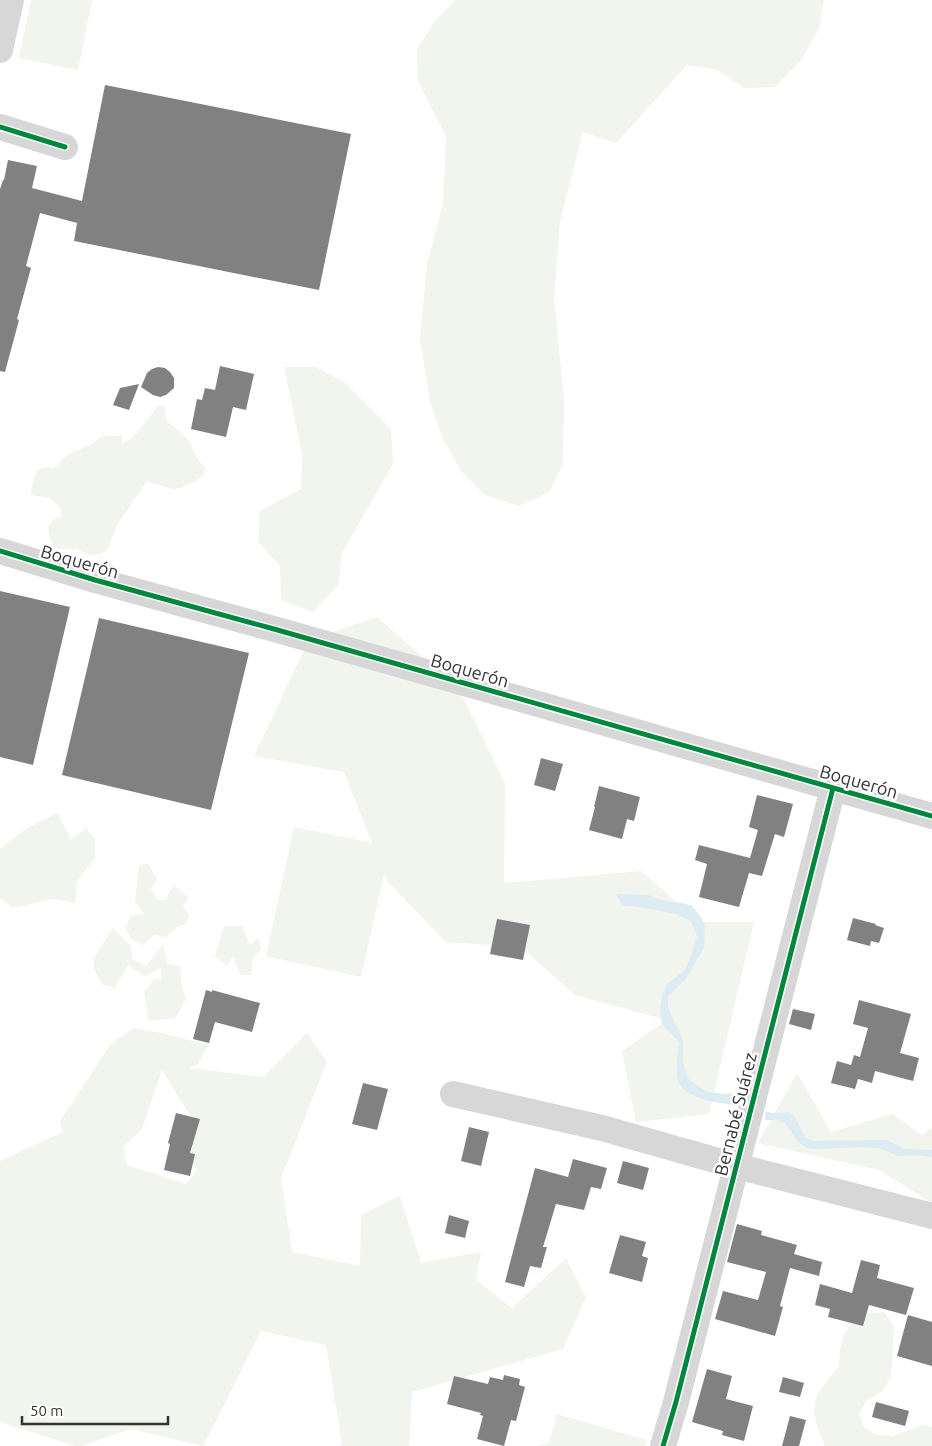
<svg xmlns="http://www.w3.org/2000/svg" width="932" height="1446" font-family="Ubuntu,sans-serif">
  <style>
    .green { fill: #f1f5ed; fill-rule: evenodd }
    .water { fill: #ddebf3 }
    .building { fill: #818181 }
    .lines { fill: none; stroke-linecap: round; stroke-linejoin: round }
    .minor { stroke: #d7d7d7; stroke-width: 26 }
    .cycleway-casing { stroke: #fff; stroke-width: 8 }
    .cycleway { stroke: #00873e; stroke-width: 5 }
    .labels { text-anchor: middle; dominant-baseline: central; stroke-width: 5; stroke-linejoin: round; paint-order: stroke }
    .street-label { font-size: 18px; fill: #333; stroke: #fff }
  </style>
  <rect width="100%" height="100%" fill="#fff"/>
  <path class="green" d="M31,0H92L78,70L19,58Z
    M456,0H824L819,29L800,62L775,87L744,88L717,70L687,65L616,143L583,132L560,221L554,299L564,400L563,465L549,492L519,506L485,495L460,470L442,436L430,402L420,339L427,264L443,203L446,136L418,81L417,49L435,21Z
    M284,367H316L345,383L391,429L393,464L342,553L338,586L313,612L281,600L280,566L258,542L260,511L301,489L302,454Z
    M165,405V413L167,421L187,438L199,461L205,468L203,475L196,481L181,488L173,489L147,481L117,525L108,549L101,554L91,555L84,553L77,549H59L52,543L49,536L48,527L53,520L61,517V509L50,498L31,495L33,479L37,471L43,467L52,468L59,465L63,458L71,453L88,446L103,436H119L122,434V443L129,440L136,434L157,407Z
    M377,617L458,688L505,783L504,883L641,871L700,922H754L709,1114L636,1122L622,1051L667,1020L575,995L521,947L446,942L387,881L384,874L361,977L266,956L294,827L372,843L344,772L254,756L309,640Z
    M58,813L71,840L86,828L95,839V858L77,881L75,903L51,899L13,908L0,898V849L27,828Z
    M148,864L157,878L151,889L157,900H165L172,887L178,888L189,898L183,906L189,915L186,924L179,926L165,937L154,935L143,945L131,939L126,929L130,916L144,914L135,902L139,865Z
    M224,926H242L250,945L258,938L262,948L253,958L251,975H241L233,956L227,966L215,956Z
    M113,928L131,946L132,959L146,966L163,944L168,964L180,966L182,987L186,999L176,1018L149,1021L144,992L154,979H161V968L144,976L128,965L115,988L103,985L93,968L95,956Z
    M133,1028L162,1033L208,1045L198,1064L189,1068L263,1077L307,1033L327,1062L281,1178L292,1252L360,1266L361,1215L400,1196L421,1263L481,1252L476,1280L512,1308L566,1258L586,1297L563,1349L412,1392L409,1446H340L342,1443L326,1345L261,1331L203,1446L131,1429L82,1446H76L0,1422V1161L63,1132L60,1121L110,1045ZM162,1070L192,1119V1164L197,1170L186,1184L127,1165L123,1147L142,1129Z
    M797,1073L831,1132L892,1114L922,1135L932,1127V1203L879,1170L758,1143Z
    M884,1312L894,1326L891,1377L882,1392L867,1400L859,1413L864,1427L877,1435L892,1436L923,1425L932,1427V1446H825L817,1426L814,1410L817,1394L839,1366L840,1350L844,1335L854,1319L868,1313Z
    M557,1414L647,1440L645,1446H538L549,1443Z"/>
  <path class="water" d="M616,894L648,895L664,901L683,903L692,906L698,913L705,924L704,948L686,979L668,996V1007L683,1041V1063L689,1080L707,1092L724,1094L737,1093L740,1097L739,1105C724,1105 688,1099 680,1085C674,1075 678,1053 679,1042L662,1024L660,1011L662,996L667,984L684,971L690,959L697,936L691,921L676,914L633,906H623Z
    M766,1111L771,1113L789,1112L795,1117L805,1137L813,1141L887,1140L905,1149L932,1150V1157L916,1155L898,1156L879,1148L860,1147L816,1149L807,1148L799,1143L785,1123L776,1120H765Z"/>
  <path class="building" d="M105,85L351,134L319,290L74,241L77,223L40,213L26,266L31,268L17,319L19,320L5,372L0,371V189L3,180H4L8,160L37,166L32,188L82,201Z
    M220,366L254,374L246,410L233,407L226,437L191,429L197,399L202,400L205,388L215,390Z
    M158,367L165,368L170,372L174,378V388L166,395L160,397L153,395L141,387L147,373L152,369Z
    M139,384L129,410L113,405L120,388Z
    M0,591L70,607L33,765L0,757Z
    M99,618L249,653L211,810L62,775Z
    M541,758L563,764L555,791L534,785Z
    M599,786L640,797L634,821L627,819L622,839L589,830L595,807H594Z
    M757,795L793,804L784,837L775,834L762,876L749,873L739,907L699,897L707,864L695,860L699,845L750,858L758,830L749,827Z
    M853,918L876,924L875,925L884,928L879,943L871,941L870,946L847,940Z
    M497,919L530,925L523,960L490,954Z
    M206,990L212,992V990L260,1003L252,1032L215,1022L209,1043L193,1039Z
    M859,1000L911,1014L900,1053L919,1058L913,1081L875,1071L872,1083L858,1079L855,1089L831,1083L837,1061L851,1065L854,1055L860,1057L868,1028L853,1024Z
    M793,1009L815,1014L811,1030L789,1024Z
    M363,1083L388,1089L377,1130L352,1124Z
    M176,1113L200,1119L190,1153L195,1154L190,1176L164,1170L170,1144L168,1143Z
    M469,1127L489,1132L481,1166L461,1161Z
    M573,1159L607,1168L601,1189L591,1187L584,1210L556,1204L543,1247H547L541,1268L530,1266L524,1287L505,1282L535,1168L568,1177Z
    M623,1161L649,1168L643,1190L617,1183Z
    M449,1215L469,1221L465,1238L445,1233Z
    M737,1224L762,1231L761,1235L797,1245L794,1254L822,1262L819,1276L790,1268L780,1306L783,1307L775,1336L715,1319L723,1291L758,1300L766,1272L727,1262Z
    M620,1235L646,1242L642,1256L648,1258L642,1282L609,1273Z
    M861,1260L880,1265L877,1278L914,1288L906,1315L869,1305L863,1326L828,1317L830,1309L815,1305L820,1284L852,1293Z
    M908,1315L932,1322V1366L897,1356Z
    M707,1369L732,1376L726,1399L753,1406L744,1441L722,1435L723,1431L692,1422Z
    M504,1375L520,1379L519,1385L525,1387L516,1421L511,1420L504,1446L477,1439L483,1416L480,1415L481,1413L447,1404L454,1376L488,1384L490,1377L503,1380Z
    M783,1377L804,1383L800,1397L779,1392Z
    M876,1402L909,1411L905,1426L872,1417Z
    M790,1416L806,1420L799,1446H782Z"/>
  <g class="lines">
    <path class="minor" d="M0,50L11,0
      M0,127L65,147
      M0,551L95,580L274,629L932,816
      M453,1094L602,1128L736,1166L932,1216
      M663,1446L676,1402L833,788"/>
    <defs>
      <path id="cycleway" d="M0,127L65,147
        M0,551L95,580L274,629L932,816
        M663,1446L676,1402L833,788"/>
    </defs>
    <use href="#cycleway" class="cycleway-casing"/>
    <use href="#cycleway" class="cycleway"/>
  </g>
  <g class="labels">
    <g class="street-label">
      <text transform="translate(80 561) rotate(16)">Boquerón</text>
      <text transform="translate(470 670) rotate(16)">Boquerón</text>
      <text transform="translate(859 781) rotate(16)">Boquerón</text>
      <text transform="translate(735 1114) rotate(-76)">Bernabé Suárez</text>
    </g>
  </g>
  <path d="M22 1416v8h146v-8" fill="none" stroke="#333333" stroke-width="2.5"/>
  <text x="30" y="1416" font-size="15" fill="#333333" stroke="#ffffff" stroke-width="4" paint-order="stroke">50 m</text>
</svg>
